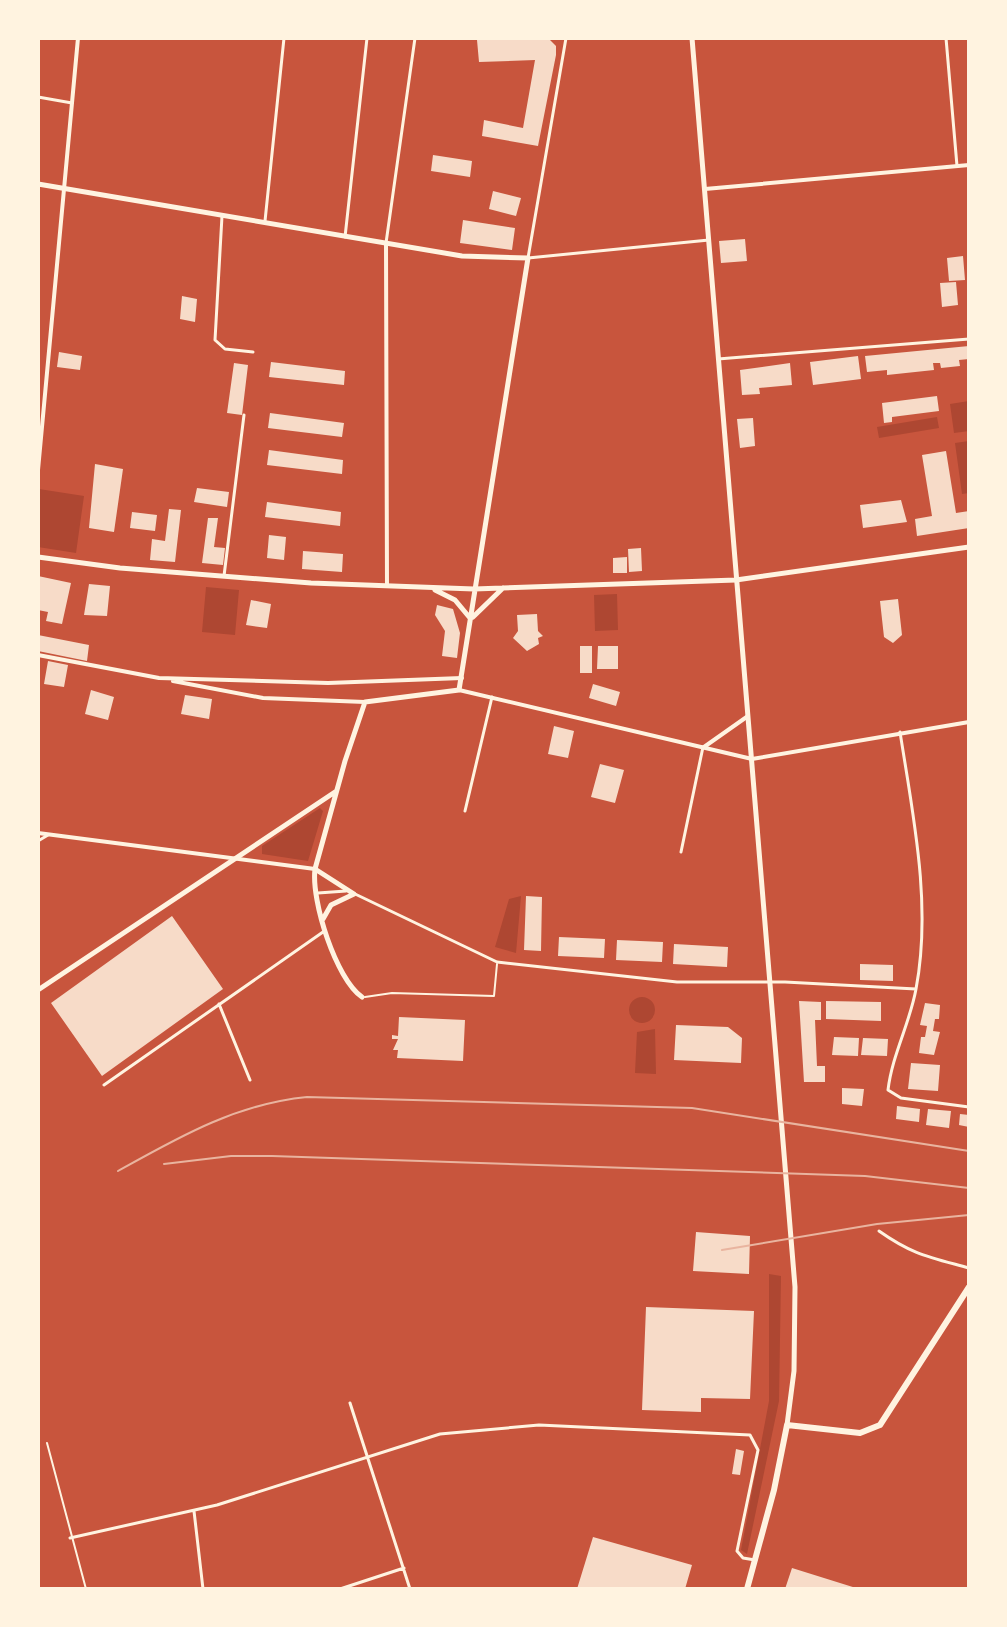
<svg xmlns="http://www.w3.org/2000/svg" width="1007" height="1627" font-family="'Fira Sans Condensed',sans-serif">
  <style>
    .green { fill: #ae4732 }
    .building { fill: #f7dbc8 }
    .lines { fill: none; stroke-linecap: round; stroke-linejoin: round }
    .service { stroke: #fff3e0; stroke-width: 2 }
    .minor { stroke: #fff3e0; stroke-width: 3 }
    .tertiary { stroke: #fff3e0; stroke-width: 4 }
    .secondary { stroke: #fff3e0; stroke-width: 5 }
    .primary { stroke: #fff3e0; stroke-width: 5 }
    .trunk { stroke: #fff3e0; stroke-width: 6 }
    .rail { stroke: #e9b49f; stroke-width: 2 }
  </style>
  <rect width="100%" height="100%" fill="#c8553d"/>
  <path class="green" d="M969,401V431L954,433L950,404Z
    M937,417L939,428L879,438L877,427Z
    M969,441V493L962,494L955,443Z
    M39,489L84,496L76,553L38,547Z
    M206,587L239,590L235,635L202,632Z
    M617,594L618,630L595,631L594,595Z
    M320,808L323,811L308,861L262,854V846Z
    M521,896L516,953L495,947L509,899Z
    M629 1010a13 13 0 1 1 26 0a13 13 0 1 1-26 0Z
    M655,1029L656,1074L635,1073L637,1032Z
    M769,1274L781,1276L779,1401L747,1554L741,1550L769,1401Z"/>
  <path class="building" d="M548,38L556,46V55L538,146L482,136L484,120L523,128L535,60L479,62L477,40Z
    M433,155L472,161L470,177L431,171Z
    M493,191L521,198L516,216L489,209Z
    M463,220L515,228L512,250L460,243Z
    M745,239L747,261L721,263L719,241Z
    M963,256L965,280L949,281L947,258Z
    M956,282L958,305L942,307L940,283Z
    M182,296L197,299L195,322L180,319Z
    M969,346V359L959,360L960,366L941,368L940,363H933L934,370L887,375V370L867,372L865,356Z
    M59,352L82,356L80,370L57,367Z
    M858,356L861,379L813,385L810,362Z
    M271,362L345,371L344,385L269,377Z
    M234,363L248,365L242,415L227,413Z
    M790,363L792,385L759,388L760,394L742,395L740,370Z
    M937,396L939,411L892,417V422L884,423L882,403Z
    M270,413L344,423L342,437L268,428Z
    M753,418L755,446L740,448L737,419Z
    M269,450L343,460L342,474L267,465Z
    M946,451L956,513L969,511V528L917,536L915,519L932,516L922,455Z
    M95,464L123,469L114,532L89,528Z
    M197,488L229,492L227,507L194,502Z
    M901,500L907,522L863,528L860,505Z
    M267,502L341,512L340,526L265,517Z
    M169,509L181,510L175,562L150,560L152,539L165,541Z
    M132,512L157,515L155,531L130,528Z
    M208,518H218L214,547L225,548L223,565L202,563Z
    M269,535L286,537L284,560L267,558Z
    M641,548L642,571L629,572L628,549Z
    M303,551L343,554L342,572L302,569Z
    M627,557V573H613V558Z
    M38,576L71,583L62,624L46,621L48,612L38,610Z
    M89,584L110,586L107,616L84,615Z
    M898,599L902,635L893,643L884,637L880,601Z
    M251,600L271,604L267,628L246,625Z
    M437,605L453,609L460,633L457,658L442,656L445,631L435,615Z
    M537,614L538,631L543,636L538,638L539,644L527,651L513,638L518,631L517,615Z
    M38,635L89,645L87,661L38,651Z
    M580,646H592V673H580Z
    M598,646H618V669H597Z
    M48,661L68,665L64,687L44,684Z
    M593,684L620,692L616,706L589,698Z
    M91,690L114,697L108,720L85,714Z
    M185,695L212,699L209,719L181,714Z
    M554,726L574,731L568,758L548,754Z
    M600,764L624,770L615,803L591,797Z
    M526,896L542,897L541,951L524,950Z
    M172,916L223,989L102,1076L51,1003Z
    M559,937L605,939L604,958L558,956Z
    M617,940L663,942L662,962L616,960Z
    M674,944L728,947L727,967L673,964Z
    M860,964L893,965V981L860,980Z
    M799,1001L821,1002V1020H815L817,1066H825V1082H804Z
    M826,1001L881,1002V1021L826,1019Z
    M925,1003L940,1005L939,1019H935L933,1031L940,1032L934,1055L919,1053L921,1037H925L927,1026L920,1025Z
    M399,1017L465,1020L463,1061L397,1058L398,1050H393L398,1039H392V1035L398,1036Z
    M676,1025L728,1027L742,1038L741,1063L674,1060Z
    M834,1037L859,1038L858,1056L832,1055Z
    M863,1038L888,1039L887,1056L861,1055Z
    M911,1063L940,1065L938,1091L908,1089Z
    M842,1088L864,1089L862,1106L842,1104Z
    M897,1106L920,1109L919,1122L896,1119Z
    M928,1109L951,1111L949,1128L926,1125Z
    M960,1114L969,1115V1127L959,1125Z
    M696,1232L750,1236L749,1274L693,1271Z
    M646,1307L754,1311L750,1399L701,1398V1412L642,1410Z
    M736,1449L744,1451L740,1475L732,1474Z
    M593,1537L692,1565L685,1589H577Z
    M792,1568L856,1588V1589H785Z"/>
  <g class="lines">
    <path class="service" d="M365,997L392,993L494,996L497,964
      M47,1443L86,1589"/>
    <path class="minor" d="M566,38L528,258L709,240
      M946,38L957,166
      M38,97L72,103
      M222,216L215,340L225,349L253,352
      M265,221L284,38
      M345,237L367,38
      M386,243L415,38
      M718,359L969,339
      M224,576L244,415
      M900,732C913,815 932,905 916,989C910,1023 892,1055 888,1090L901,1098L969,1107
      M465,811L492,697
      M38,841L48,835
      M681,852L703,747
      M318,893L346,891
      M353,893L497,962L677,982H785L916,989
      M219,1004L250,1080
      M104,1085L323,932
      M879,1231C913,1255 929,1257 969,1268
      M350,1403L410,1589
      M194,1511L203,1589
      M70,1538L217,1505L440,1434L539,1425L750,1435L758,1450L737,1551L743,1558L755,1560
      M340,1589L404,1568"/>
    <path class="tertiary" d="M705,189L969,165
      M386,243L387,586
      M38,470L78,38
      M38,655L159,678L328,683L462,678
      M173,681L263,698L365,702
      M459,690L752,759L969,722
      M704,747L748,716
      M38,833L315,869"/>
    <path class="secondary" d="M38,184L462,256L528,258L459,690L365,702L345,761L315,869C311,901 336,979 362,997
      M38,557L120,568L311,583L474,589L736,580L969,547
      M435,590L455,600L470,618
      M473,617L503,588
      M315,869L354,894L331,905L323,919
      M38,990L335,792"/>
    <path class="primary" d="M692,38L795,1287L794,1371L787,1425"/>
    <path class="trunk" d="M747,1589L774,1490L787,1425L860,1433L880,1425L969,1287"/>
    <path class="rail" d="M164,1164L231,1156H272L865,1176L969,1188
      M118,1171C179,1137 236,1104 307,1097L692,1108L969,1151
      M722,1250L877,1224L969,1215"/>
  </g>
  <rect width="1007" height="1627" fill="none" stroke="#fff3e0" stroke-width="80"/>
</svg>
